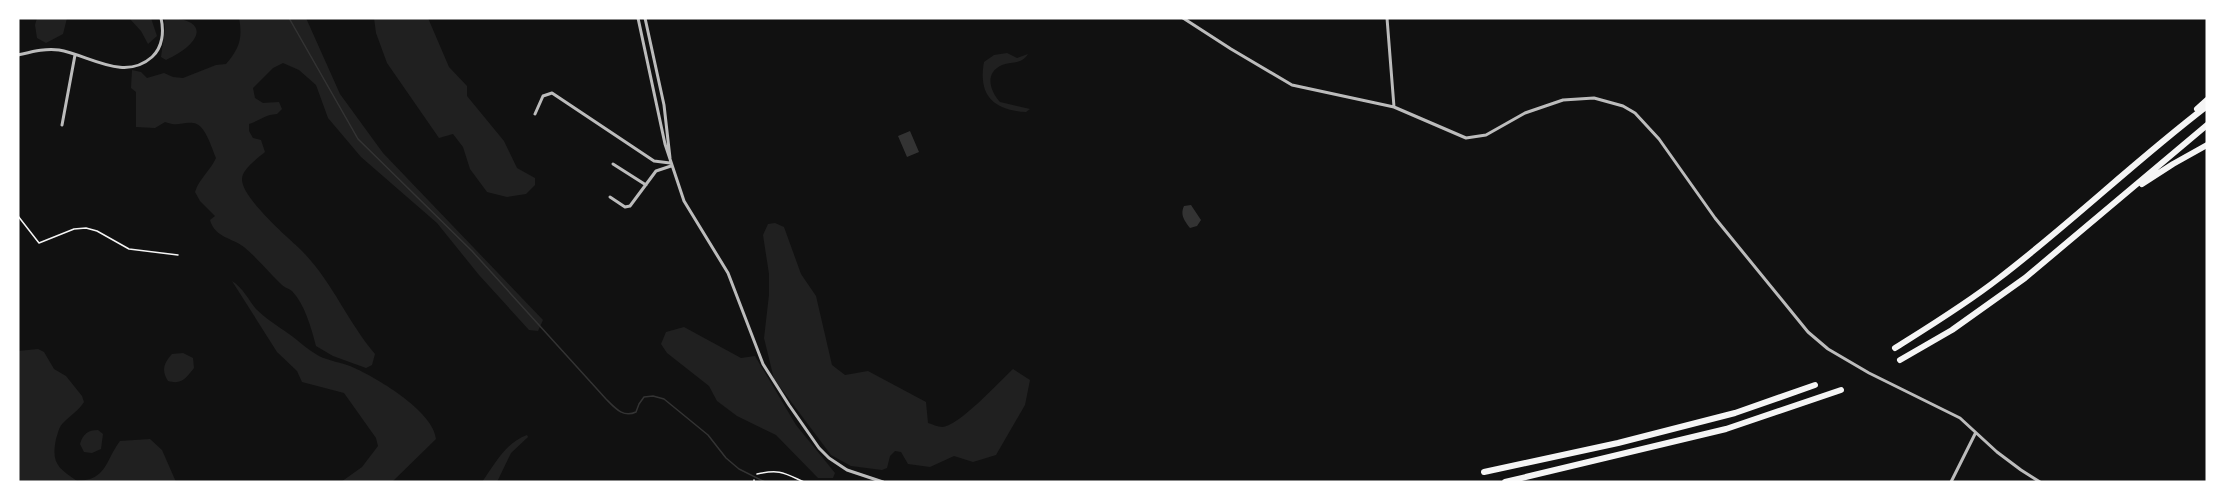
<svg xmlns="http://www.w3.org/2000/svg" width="2225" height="500" font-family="'DejaVu Sans',sans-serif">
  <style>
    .green { fill: #202020 }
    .water { fill: #333 }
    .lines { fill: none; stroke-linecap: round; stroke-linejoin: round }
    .stream { stroke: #333; stroke-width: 1.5 }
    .path { stroke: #f5f5f5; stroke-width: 1.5 }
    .minor { stroke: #bcbcbc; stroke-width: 3 }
    .motorway { stroke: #f5f5f5; stroke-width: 6 }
  </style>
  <rect width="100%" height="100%" fill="#111"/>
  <path class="green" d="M37,18H67L63,34L46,43L37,38L35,25Z
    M129,18H151L157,36L148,44L141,31Z
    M164,18C214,18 200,45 166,60L161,57L165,28Z
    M239,18H306L340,94L383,153L543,320L538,331L529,330L479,275L437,223L361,157L328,118L316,85L299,70L283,63L273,68L253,88L255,98L263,103L279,102L282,109L277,114C264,115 261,120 249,124V131L253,138L261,140L265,152C258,158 242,169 242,179C241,197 287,237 300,249C331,279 347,321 375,354L372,365L366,368L333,356L316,346C311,327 305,305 292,291C288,288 283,287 280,283C268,271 258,259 244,247C233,238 215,238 210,220L215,216L200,201L195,192C199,179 210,171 216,158C212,149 205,123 193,123C181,122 178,127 165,122L155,128L136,127V92L131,88L132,70L141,72L147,78L164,73L173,77L183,78L216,65L226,64C239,49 243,39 239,18Z
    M374,18H428L449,67L467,86V96L504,141L517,168L535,178V185L526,194L507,197L487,192L470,169L463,147L453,134L439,138L387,63L376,33Z
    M1007,53L1017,58L1028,54C1021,65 1012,61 1002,65C984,73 990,91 1000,102L1030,109L1026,112C993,110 978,95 984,62L994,55Z
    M775,223L784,227L801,274L816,296L832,365L845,375L868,371L926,402L928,423C932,424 938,427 942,427C958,427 999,382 1013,369L1030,380L1025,405L996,455L973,462L954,456L930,467L908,464L901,452L895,451L890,456L887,468L882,470L851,466L831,455L774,379L764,338L769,295V274L763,235L768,224Z
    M232,281C243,288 248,299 256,309C266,319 278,326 289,334C299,341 308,350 319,356C329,361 340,362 350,366C374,376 434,411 436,439L392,482H341L362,467L378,446L376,438L344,393L302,382L297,371L277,352Z
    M684,327L741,358L755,356L796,425L835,473L833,478H818L776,435L737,416L717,401L709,386L667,353L661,344L666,332Z
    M38,349L44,352L54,369L66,376L82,396L84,402C78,411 71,415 64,422C59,426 58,433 56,439C51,463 58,468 77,481C107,480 105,461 120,441L150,439L162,450L176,482H18V351Z
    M183,353L193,358L194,368C186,378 182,385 168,381C161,370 164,363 172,354Z
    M98,430L103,434L101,449L92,453L84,452L80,444C83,434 88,430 98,430Z
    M527,435L528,437L511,453L497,482H482C495,464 505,443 527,435Z"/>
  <path class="water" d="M910,131L919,152L907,157L898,136Z
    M1191,205L1201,220L1197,226L1190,228C1184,220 1180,215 1184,206Z"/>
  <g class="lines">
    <path class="stream" d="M289,18L358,139L472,251L606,399C615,408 623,418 636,412L639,404L644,397L653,396L664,399L708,435L726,458L739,469L765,482"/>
    <path class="path" d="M18,216L39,243L74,229L86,228L97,231L129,249L178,255
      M757,474C780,469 784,473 804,482
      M754,480V482"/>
    <path class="minor" d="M638,18L665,144L684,201L728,273L763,364L789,405L819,448L829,458L847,470L883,482
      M645,18L664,105L670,158
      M1183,18L1231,49L1292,85L1394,107L1466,138L1486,135L1525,113L1563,100L1594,98L1623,106L1635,113L1659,139L1715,218L1808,332L1828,349L1869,373L1960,418L1997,452L2021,470L2040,482
      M1387,18L1394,107
      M18,55C31,52 45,48 59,50C89,55 124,82 152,57C163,47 164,31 161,18
      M535,114L543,96L552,93L654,161L670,163
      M62,125L75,55
      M613,164L646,185
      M610,197L625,207L630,206L656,171L671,166
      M1951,482L1975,434"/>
    <path class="motorway" d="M2197,109L2207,100
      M2142,184L2173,164L2207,145
      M1895,348C1930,326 1966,304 1998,279C2070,224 2135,161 2207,106
      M1900,360L1952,330L2025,278L2207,125
      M1484,472L1618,443L1735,413L1815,385
      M1505,482L1726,429L1841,390"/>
  </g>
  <rect width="2225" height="500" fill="none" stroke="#ffffff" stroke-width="39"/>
</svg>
